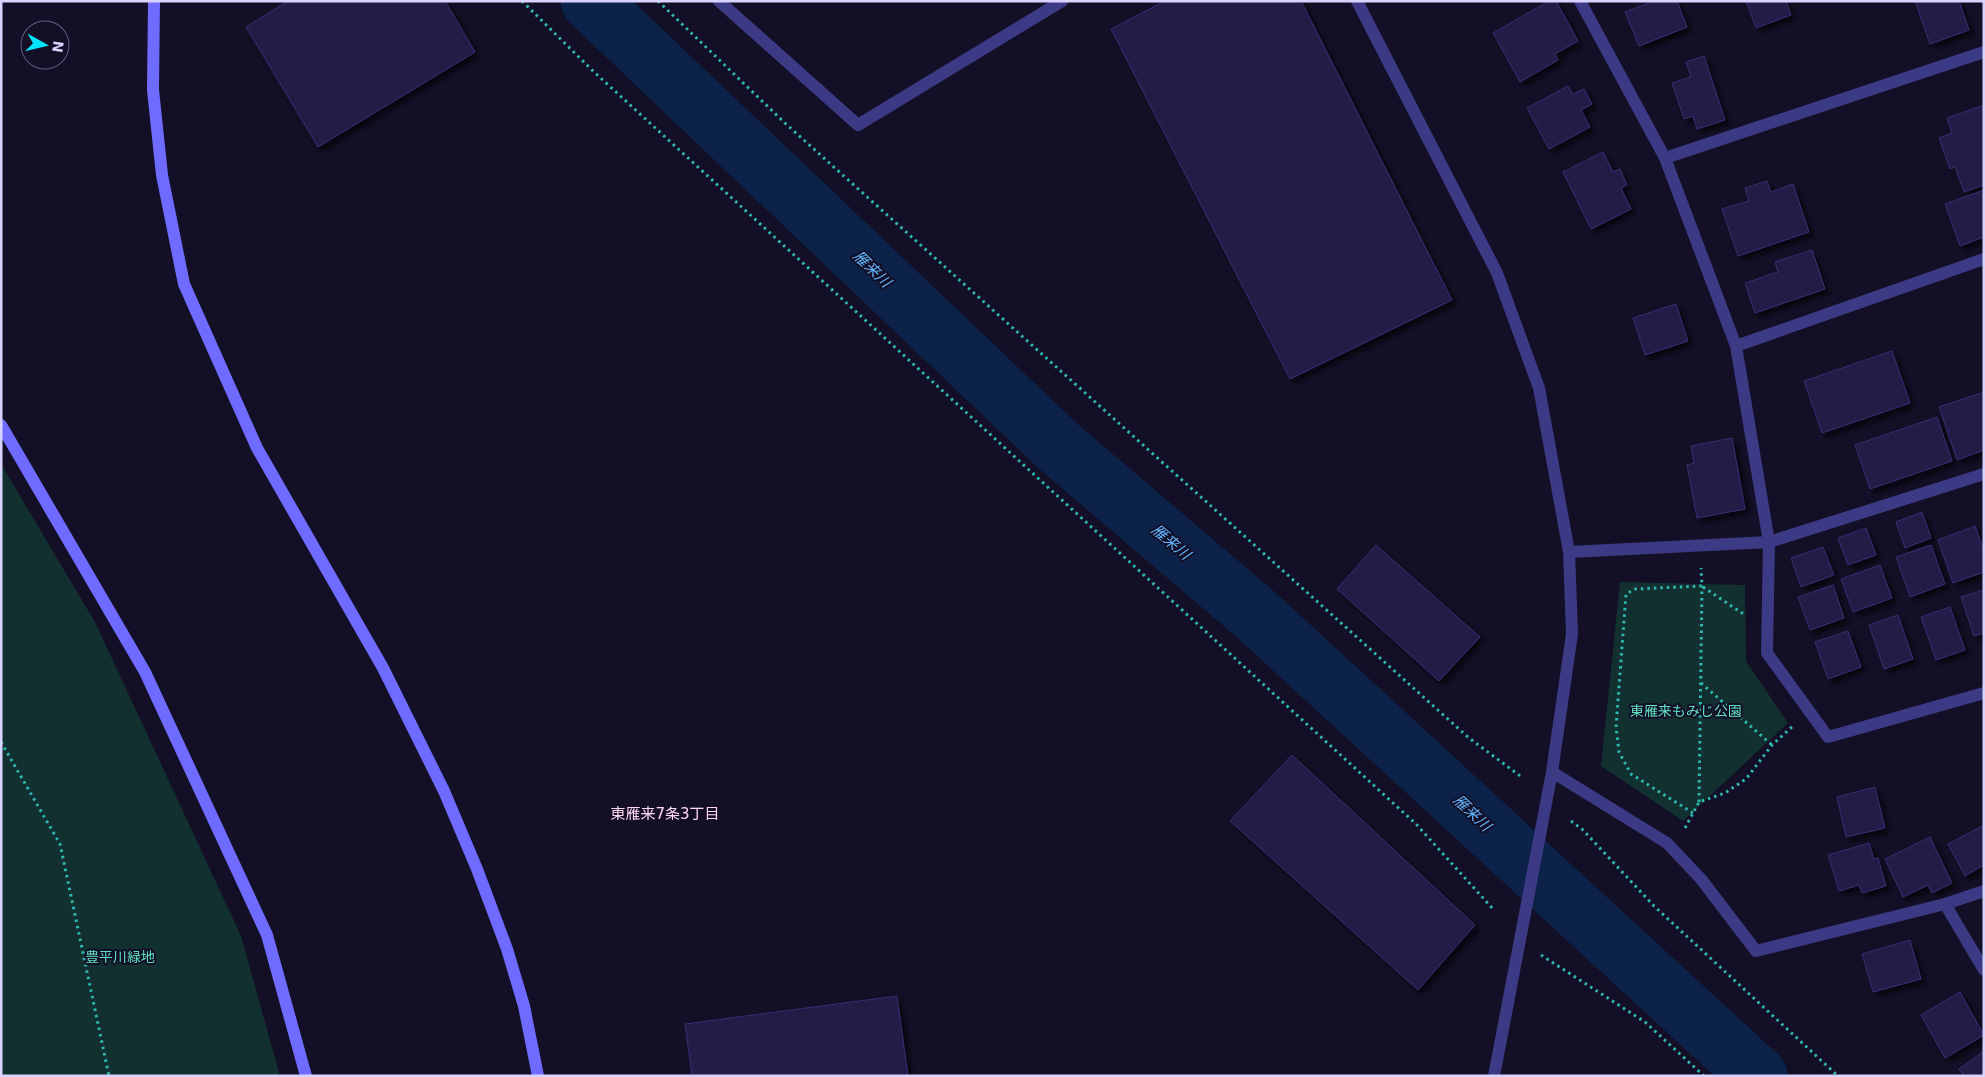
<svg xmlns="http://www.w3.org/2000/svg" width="1985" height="1077" font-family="'DejaVu Sans','Noto Sans JP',sans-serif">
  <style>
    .green { fill: #12302f }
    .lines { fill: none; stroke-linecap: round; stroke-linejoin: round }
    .river { stroke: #0c2248; stroke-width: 59 }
    .building { fill: #241b47; stroke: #3b2d73; filter: url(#shadow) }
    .path { stroke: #2fb8b0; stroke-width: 3; stroke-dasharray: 2.5 4; stroke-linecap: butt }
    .street { stroke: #3d3a85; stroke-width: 12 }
    .secondary { stroke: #6f6bff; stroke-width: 12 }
    .labels { text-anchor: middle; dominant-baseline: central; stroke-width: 4; stroke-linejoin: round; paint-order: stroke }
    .park-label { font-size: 14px; fill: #5fe0c0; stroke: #130f26 }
    .water-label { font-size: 15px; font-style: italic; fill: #62b6ff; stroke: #130f26 }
    .neighbourhood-label { font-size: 15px; fill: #ffd6f0; stroke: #130f26 }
  </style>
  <defs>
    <filter id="shadow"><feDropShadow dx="4.5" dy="4.5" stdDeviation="2.5" flood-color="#0009"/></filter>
  </defs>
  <rect width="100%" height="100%" fill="#130f26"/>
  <path class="green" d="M1,464L95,622L241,936L280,1076H1Z
    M1620,582L1745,585L1746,661L1788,723L1683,821L1601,766Z"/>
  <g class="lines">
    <path class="river" d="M590,1L1059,447L1254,613L1758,1076"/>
  </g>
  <path class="building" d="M288,1H445L475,52L318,147L246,27Z
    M1165,1H1301L1452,300L1290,379L1111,29Z
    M1549,1H1556L1578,41L1555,54L1558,60L1520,82L1493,33Z
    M1654,1H1677L1687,27L1639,46L1625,12Z
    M1746,1H1786L1791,15L1756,28Z
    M1915,1H1959L1969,30L1930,44Z
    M1704,56L1725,120L1697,129L1693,116L1684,119L1672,83L1691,77L1686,62Z
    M1568,86L1573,94L1584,89L1592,104L1581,110L1590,127L1549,149L1527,108Z
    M1984,105V185L1964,192L1955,167L1950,169L1939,138L1952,133L1947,118Z
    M1603,152L1613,172L1620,169L1627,185L1621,188L1631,209L1591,229L1563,172Z
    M1767,181L1771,192L1793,184L1809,232L1738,256L1722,209L1749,201L1745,188Z
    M1984,190V237L1960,246L1945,204Z
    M1812,250L1825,289L1755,313L1745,283L1778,272L1775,262Z
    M1676,304L1688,341L1645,355L1633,318Z
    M1892,351L1910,403L1822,433L1804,381Z
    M1984,392V450L1957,460L1939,407Z
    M1937,417L1952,461L1870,489L1855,445Z
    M1732,438L1745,509L1697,518L1687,465L1694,463L1691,446Z
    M1922,512L1931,538L1905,548L1896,522Z
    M1975,526L1984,551V572L1953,583L1938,540Z
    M1866,528L1876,555L1848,565L1838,538Z
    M1376,545L1480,637L1439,681L1337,589Z
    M1931,545L1945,584L1910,597L1896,557Z
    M1823,547L1834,575L1801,587L1791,558Z
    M1880,565L1892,598L1853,612L1841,579Z
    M1833,585L1844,618L1810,630L1798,597Z
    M1984,590V633L1974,636L1961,597Z
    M1950,607L1965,650L1936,660L1921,617Z
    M1898,615L1913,659L1884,669L1869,625Z
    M1848,631L1861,667L1828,679L1815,642Z
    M1292,755L1475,925L1418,990L1230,821Z
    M1875,787L1885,828L1846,837L1837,797Z
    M1984,825V865L1965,876L1948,844Z
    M1930,837L1952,883L1932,893L1928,885L1903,897L1885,859Z
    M1869,843L1874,859L1878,858L1886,886L1862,893L1859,885L1839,891L1828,855Z
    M1910,940L1921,979L1873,992L1862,954Z
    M1960,992L1984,1035L1945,1058L1921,1015Z
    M897,996L908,1076H692L685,1024Z
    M1984,1051V1076H1964L1959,1069Z"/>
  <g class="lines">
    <path class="path" d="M522,1L593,71L1416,824L1493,909
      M658,1L786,124L1469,738L1523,778
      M1703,587L1745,615
      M1701,683L1772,745
      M1,742L60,844L109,1076
      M1699,802L1702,586
      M1693,813L1631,774L1619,752L1616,727L1626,594L1635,589L1702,586L1701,568
      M1571,821L1583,830L1654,906L1838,1076
      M1685,828L1699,802L1725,793L1746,779L1772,745L1793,726
      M1541,955L1645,1022L1704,1076"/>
    <path class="street" d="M719,1L858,125L1062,1
      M1357,1L1497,273L1539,388L1569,552L1572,634L1552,772L1494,1076
      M1580,1L1665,158L1736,346L1769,542L1767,653L1828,737L1984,693
      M1665,158L1984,52
      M1736,346L1984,259
      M1569,552L1769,542L1984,474
      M1552,772L1667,843L1701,879L1756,951L1945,904L1984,891
      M1945,904L1984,970"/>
    <path class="secondary" d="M154,1L153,90L162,175L184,284L257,448L383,668L444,791L477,869L507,949L524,1006L538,1076
      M1,425L145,672L267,935L306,1076"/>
  </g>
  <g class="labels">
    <g class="park-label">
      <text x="1686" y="711">東雁来もみじ公園</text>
      <text x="120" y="957">豊平川緑地</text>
    </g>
    <g class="water-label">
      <text transform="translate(872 269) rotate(44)">雁来川</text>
      <text transform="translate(1171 542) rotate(40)">雁来川</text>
      <text transform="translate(1472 813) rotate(43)">雁来川</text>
    </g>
    <g class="neighbourhood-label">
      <text x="665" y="814">東雁来7条3丁目</text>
    </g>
  </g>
  <rect width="1985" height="1077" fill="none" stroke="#d9d4ff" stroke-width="5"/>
  <g transform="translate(45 45) rotate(98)"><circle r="24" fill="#130f26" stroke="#625e7d"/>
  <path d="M0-4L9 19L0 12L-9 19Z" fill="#00e5ff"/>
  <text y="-8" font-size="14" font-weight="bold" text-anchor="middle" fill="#d9d4ff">N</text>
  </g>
</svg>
